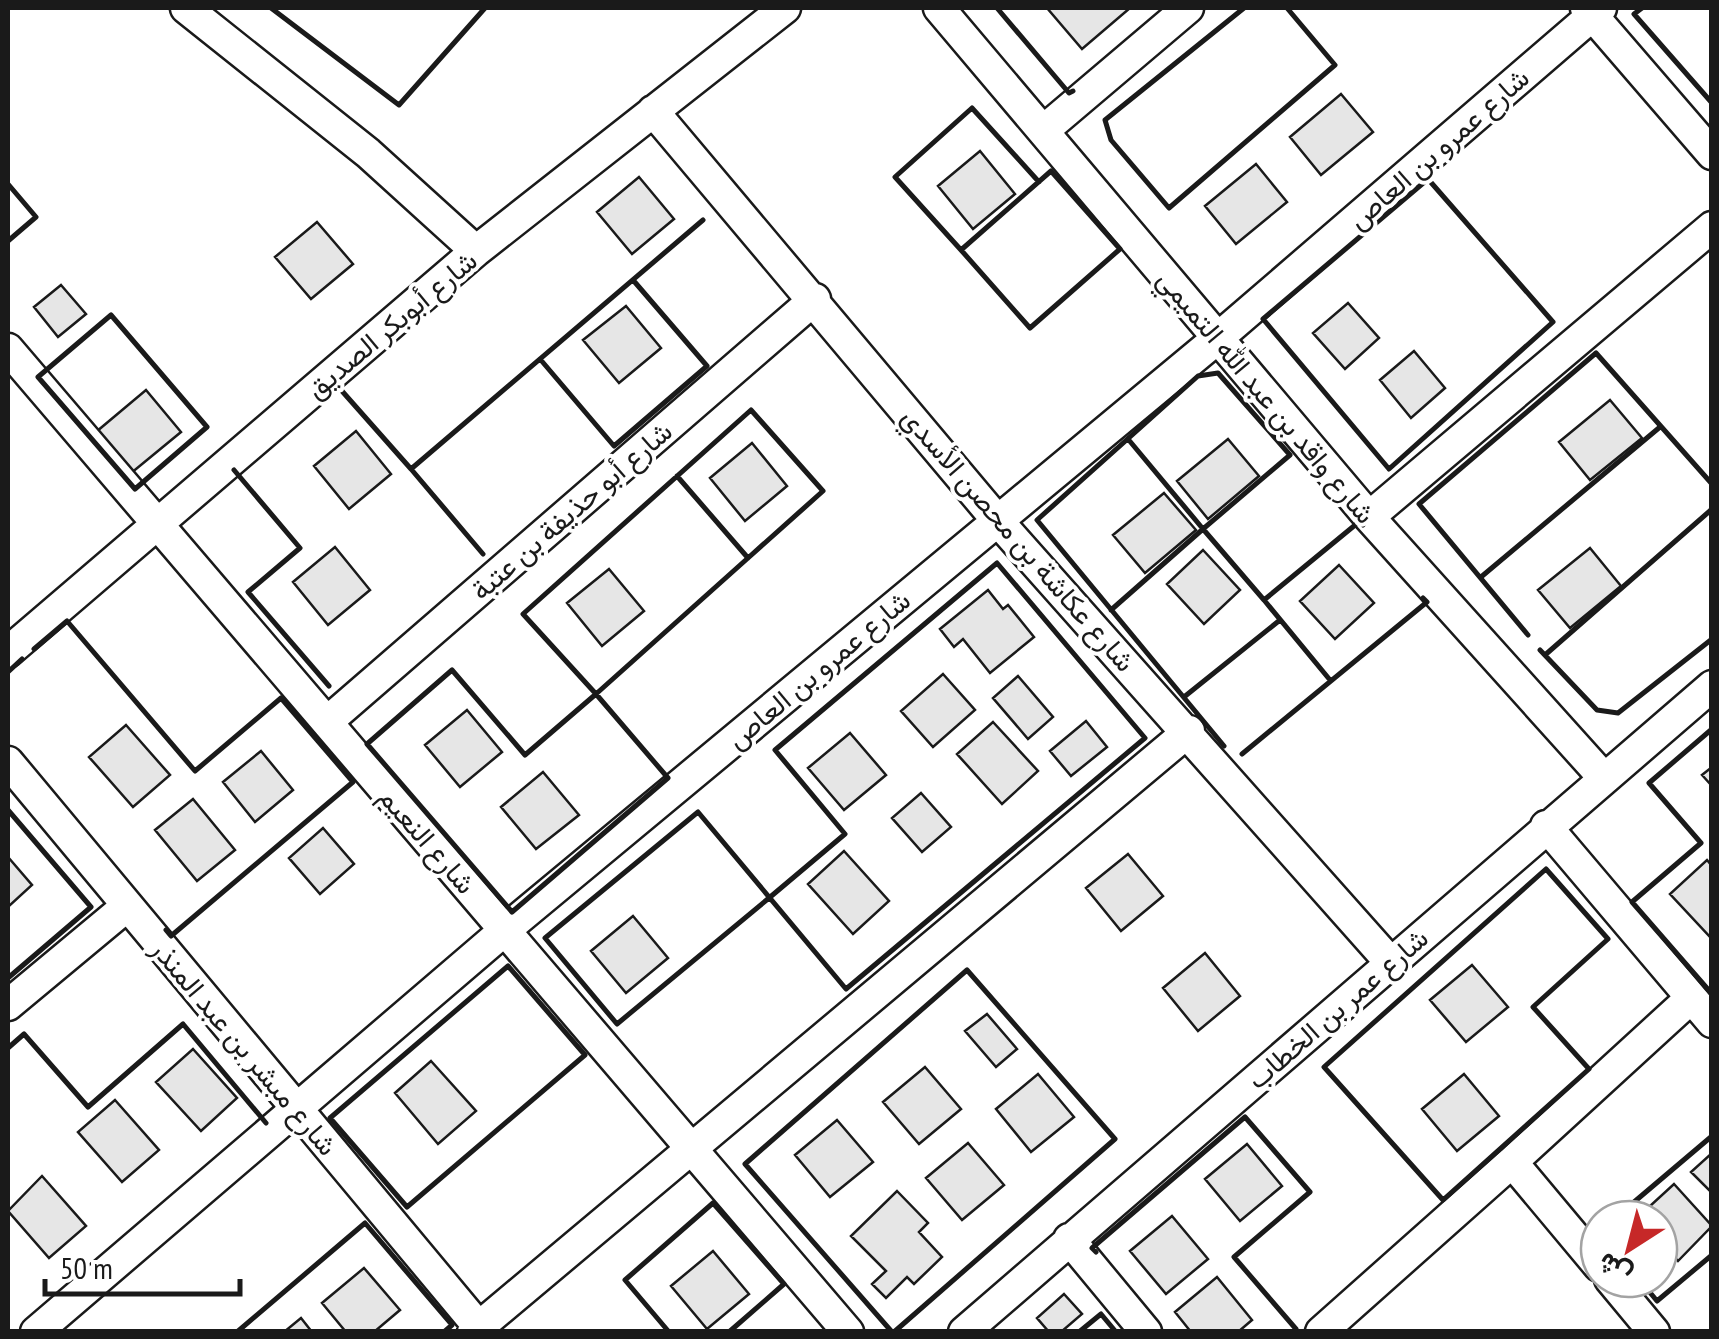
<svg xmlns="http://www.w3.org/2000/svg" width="1719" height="1339" font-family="'PT Sans Narrow',Vazirmatn,sans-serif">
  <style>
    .building { fill: #e6e6e6; stroke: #1a1a1a; stroke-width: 2.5 }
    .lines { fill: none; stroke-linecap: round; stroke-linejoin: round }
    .minor-casing { stroke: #1a1a1a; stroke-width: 35 }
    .minor { stroke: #fff; stroke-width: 30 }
    .wall { stroke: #1a1a1a; stroke-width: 5 }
    .labels { text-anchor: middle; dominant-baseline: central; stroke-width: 8; stroke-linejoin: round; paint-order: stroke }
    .street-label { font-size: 28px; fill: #1a1a1a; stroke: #fff }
  </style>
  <rect width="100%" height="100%" fill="#fff"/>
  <path class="building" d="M1047,8H1130L1082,49Z
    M1341,94L1373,132L1321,175L1290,137Z
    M980,151L1015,194L973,229L938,186Z
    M1256,164L1287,202L1236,244L1205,206Z
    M639,177L674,219L632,254L597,212Z
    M317,222L353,264L311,299L275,257Z
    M61,285L86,314L58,337L34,307Z
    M1348,303L1379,338L1345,369L1313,333Z
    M626,306L661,348L619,383L583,340Z
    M1414,351L1445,388L1411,418L1380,380Z
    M146,390L181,432L130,474L96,432Z
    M1610,400L1642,438L1590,480L1559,442Z
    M356,431L391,474L349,509L314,466Z
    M1228,439L1259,476L1208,519L1177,481Z
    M752,443L787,486L745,521L710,478Z
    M1164,493L1196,530L1145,573L1113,535Z
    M335,547L370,590L328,625L293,582Z
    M1590,548L1621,586L1570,628L1538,590Z
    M1203,550L1240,590L1204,624L1167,584Z
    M1339,565L1374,603L1335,639L1300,601Z
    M609,569L644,611L602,646L567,603Z
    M988,590L1003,609L1008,605L1034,637L990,673L963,639L954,647L940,629Z
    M943,674L975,710L933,747L901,711Z
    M1018,676L1053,717L1028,739L993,698Z
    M467,710L502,752L460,787L425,745Z
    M1086,721L1107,747L1071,776L1050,751Z
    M993,722L1038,771L1002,804L957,754Z
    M126,725L170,775L133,807L89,757Z
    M850,733L886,775L844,810L808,768Z
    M261,751L293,790L255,822L223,782Z
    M1712,767V786L1702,775Z
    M543,772L579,815L536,849L501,807Z
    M921,793L951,827L922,852L892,818Z
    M193,799L235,850L197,881L155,830Z
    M323,828L354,864L320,894L289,858Z
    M844,851L889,901L853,934L808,884Z
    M1128,854L1163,896L1121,931L1086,888Z
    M8,857L32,885L8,907Z
    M1707,860L1712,866V939L1670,894Z
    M633,916L668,958L626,993L591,951Z
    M1205,953L1240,996L1198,1031L1163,988Z
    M1472,965L1508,1007L1466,1042L1430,1000Z
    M987,1014L1017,1049L996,1067L965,1031Z
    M193,1049L237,1098L201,1131L156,1082Z
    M431,1061L476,1111L438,1144L395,1093Z
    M925,1067L961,1109L919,1144L883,1102Z
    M1038,1074L1074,1117L1031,1152L996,1109Z
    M1464,1074L1499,1116L1457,1151L1422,1109Z
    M115,1100L159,1150L122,1182L78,1132Z
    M837,1120L873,1162L830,1197L795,1155Z
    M968,1143L1004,1185L962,1220L926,1178Z
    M1247,1144L1282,1186L1240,1221L1205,1179Z
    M1712,1153V1193L1691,1172Z
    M42,1176L86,1226L49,1258L8,1211Z
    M1674,1184L1712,1226L1678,1261L1659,1240V1219L1638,1217Z
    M897,1191L928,1223L919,1232L942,1257L914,1284L907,1277L886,1298L872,1284L886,1271L851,1236Z
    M1172,1216L1208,1259L1166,1294L1130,1251Z
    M713,1251L749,1294L707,1329L671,1286Z
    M364,1268L400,1310L374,1332H346L322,1303Z
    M1217,1277L1252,1320L1238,1332H1191L1175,1312Z
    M1064,1294L1082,1314L1061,1332H1049L1037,1318Z
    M301,1318L312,1332H284Z"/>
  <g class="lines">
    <defs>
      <path id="minor" d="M186,8L368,153L476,251
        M939,8L1369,517L1603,777
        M1586,8L1712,154
        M653,111L997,520L1390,962
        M1043,131L1188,8
        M8,349L848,1332
        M1369,517L1712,227
        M8,652L476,251L785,8
        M327,722L815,299
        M8,762L483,1332
        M1546,826L1712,1022
        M8,1005L127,906
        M1069,1239L1146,1332
        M1599,1266L1512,1162L1691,998
        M1610,1279L1654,1332
        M36,1332L505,930L1218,338L1601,8
        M473,1332L1189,731
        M964,1332L1712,686
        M1321,1332L1512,1162"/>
    </defs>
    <use href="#minor" class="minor-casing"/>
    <use href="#minor" class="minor"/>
    <path class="wall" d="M271,8L399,105L485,8
      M997,8L1069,93L1073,91
      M1244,8L1105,120L1111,140L1169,208L1335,65L1287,8
      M1642,8L1634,14L1712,103
      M1051,171L1120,249L1030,328L961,250Z
      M1428,179L1553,322L1389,469L1263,319Z
      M8,184L36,217L8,241
      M961,250L895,177L972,108L1039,182
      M111,315L207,427L135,489L38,377Z
      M540,359L614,446L707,366L633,280
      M334,382L411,469L703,220
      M411,469L483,554
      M234,470L300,548L248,592L329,686
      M677,476L748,558L823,491L751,410L523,614L596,694L748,558
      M1481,577L1660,427
      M1111,610L1203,529L1128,439
      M1528,635L1419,504L1596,353L1712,484
      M34,649L67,621L195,771L281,698L353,782L171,936L166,930
      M1540,650L1597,710L1618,713L1712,639
      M1545,655L1712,509
      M452,670L525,755L596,694L668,778L512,912L367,744Z
      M8,672L22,659
      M1330,680L1264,600L1360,521L1363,525
      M1184,697L1280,620
      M1712,729L1649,783L1701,843L1632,902L1712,994
      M1224,746L1037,520L1198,376L1218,373L1290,455L1203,529L1264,600
      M1242,754L1427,602L1423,598
      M8,810L91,907L8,978
      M1546,869L1608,939L1533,1007L1589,1069L1443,1200L1324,1067Z
      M769,898L845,834L775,750L997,563L1145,738L846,989L698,812L545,938L617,1024L769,898
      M508,966L585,1055L407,1207L330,1118Z
      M8,1048L24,1034L88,1107L183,1024L266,1123
      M1614,1219L1712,1136
      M1599,1231V1233
      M1096,1252L1092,1248L1245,1117L1310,1192L1234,1257L1296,1329L1293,1332
      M1639,1279L1657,1301L1712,1255
      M237,1332L365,1223L452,1325L444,1332
      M669,1332L625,1280L713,1203L784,1284L729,1332
      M892,1332L745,1164L967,970L1115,1139L894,1332
      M1079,1332L1101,1314L1116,1332
      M1487,1332H1491"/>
  </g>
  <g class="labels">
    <g class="street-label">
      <text transform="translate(1438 148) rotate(-41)">شارع عمرو بن العاص</text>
      <text transform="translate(391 324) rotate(-40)">شارع أبوبكر الصديق</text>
      <text transform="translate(1267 396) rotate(50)">شارع واقد بن عبد الله التميمي</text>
      <text transform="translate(571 510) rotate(-41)">شارع أبو حذيفة بن عتبة</text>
      <text transform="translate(1019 539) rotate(49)">شارع عكاشة بن محصن الأسدي</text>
      <text transform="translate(818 669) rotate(-40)">شارع عمرو بن العاص</text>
      <text transform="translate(428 840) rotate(49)">شارع النعيم</text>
      <text transform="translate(1337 1008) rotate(-41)">شارع عمر بن الخطاب</text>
      <text transform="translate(245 1047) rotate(50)">شارع مبشر بن عبد المنذر</text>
    </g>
  </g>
  <rect width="1719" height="1339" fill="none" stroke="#1a1a1a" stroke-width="20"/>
  <g transform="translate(1629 1249) rotate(216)"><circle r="48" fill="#ffffff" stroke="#a3a3a3" stroke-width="2.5"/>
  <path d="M0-8L18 38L0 25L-18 38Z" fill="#c62828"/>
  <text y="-15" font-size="28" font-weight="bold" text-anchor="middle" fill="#1a1a1a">ش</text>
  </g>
  <path d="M45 1279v15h195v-15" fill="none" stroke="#1a1a1a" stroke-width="5"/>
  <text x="60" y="1279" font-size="30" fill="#1a1a1a" stroke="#ffffff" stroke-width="8" paint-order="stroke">50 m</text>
</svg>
